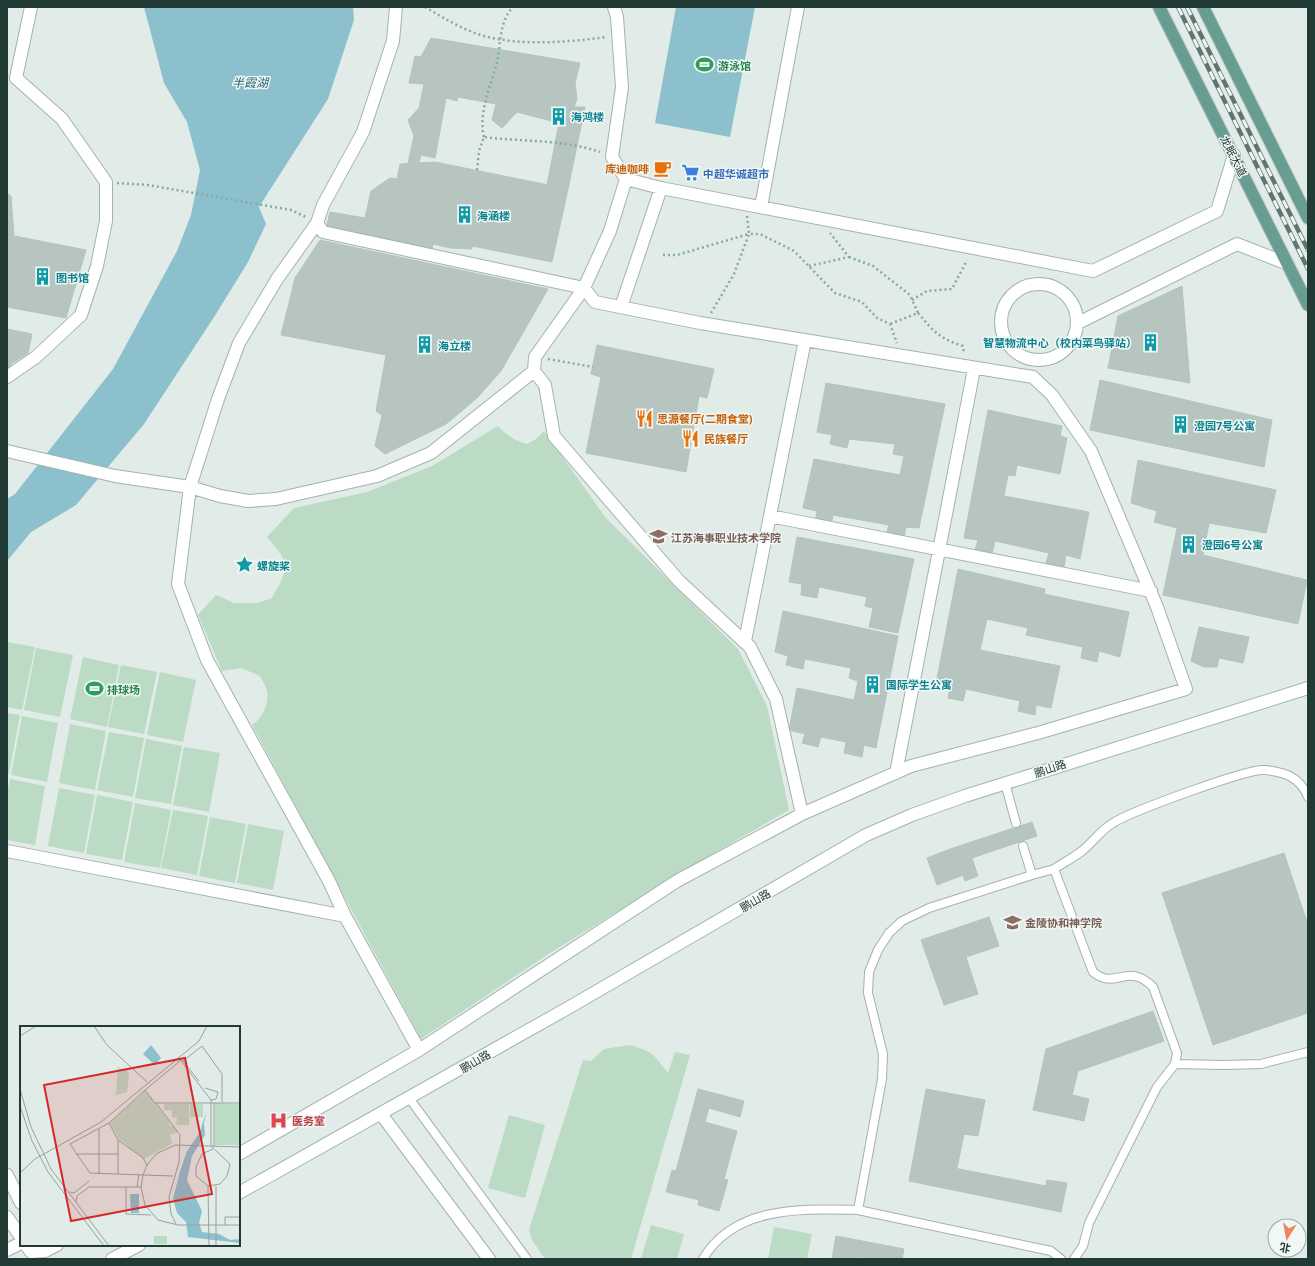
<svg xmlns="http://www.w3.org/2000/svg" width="1315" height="1266" font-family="'Open Sans','Noto Sans SC',sans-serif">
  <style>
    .green { fill: #bbdbc5 }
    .water { fill: #8cc0cd }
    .building { fill: #b6c5c0; stroke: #b4c4be }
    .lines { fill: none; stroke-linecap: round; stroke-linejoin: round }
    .lane-casing { stroke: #a4b2ae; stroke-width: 10 }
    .street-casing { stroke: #a4b2ae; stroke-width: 14 }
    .secondary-casing { stroke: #a0b6af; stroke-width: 14 }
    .primary-casing { stroke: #c1c8c6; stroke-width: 14 }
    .path { stroke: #83aca1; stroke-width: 2.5; stroke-dasharray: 2 3; stroke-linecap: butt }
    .lane { stroke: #fff; stroke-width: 8 }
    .street { stroke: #fff; stroke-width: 12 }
    .secondary { stroke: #fff; stroke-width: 12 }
    .primary { stroke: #689e92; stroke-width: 12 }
    .rail-casing { stroke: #5d7670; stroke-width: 4.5 }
    .rail { stroke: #f1f7f5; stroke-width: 3; stroke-dasharray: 9; stroke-linecap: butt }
    .labels { text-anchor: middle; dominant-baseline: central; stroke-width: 3; stroke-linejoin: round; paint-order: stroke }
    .leisure-label { font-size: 11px; font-weight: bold; fill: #27864d; stroke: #f1f7f5; text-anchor: start }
    .culture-label { font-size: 11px; font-weight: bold; fill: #0d838f; stroke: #f1f7f5; text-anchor: start }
    .street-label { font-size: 11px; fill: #223a35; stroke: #f1f7f5 }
    .food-label { font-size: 11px; font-weight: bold; fill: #c56008; stroke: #f1f7f5; text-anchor: start }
    .shop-label { font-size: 11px; font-weight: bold; fill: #366cbe; stroke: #f1f7f5; text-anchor: start }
    .education-label { font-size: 11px; font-weight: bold; fill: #785e54; stroke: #f1f7f5; text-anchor: start }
    .health-label { font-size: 11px; font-weight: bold; fill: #be3a42; stroke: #f1f7f5; text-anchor: start }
    .water-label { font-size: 12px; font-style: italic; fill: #206172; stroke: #f1f7f5 }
    .inset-road { fill: none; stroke: #95a4a0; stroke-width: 1 }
    .view { fill: #d62828; fill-opacity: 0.15; stroke: #d62828; stroke-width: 2 }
    .inset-edge { fill: none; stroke: #223a35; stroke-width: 2 }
  </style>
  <rect width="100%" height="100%" fill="#e1ebe7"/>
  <path class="green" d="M498,426C507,436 515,441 527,444L536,439L544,431L606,518L738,649L767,706L789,810L683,871L550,953L421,1039L252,725C263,718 269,704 267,691C266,686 262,680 260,676L241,668L222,671L198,615L216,595L234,603H258L272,598C289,567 291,564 267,537L294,508L367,492L432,466Z
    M7,642L35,647L22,710L7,707Z
    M36,648L73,655L60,717L24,710Z
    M83,657L119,665L107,727L70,719Z
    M121,665L157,672L144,734L108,727Z
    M160,672L196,680L183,742L147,735Z
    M7,713L20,715L9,774H7Z
    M22,716L58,723L47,782L11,775Z
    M70,724L106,731L95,790L59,783Z
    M109,732L144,738L133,797L97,790Z
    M146,739L182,746L171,804L135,798Z
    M184,747L220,753L209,812L173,805Z
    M10,779L45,786L35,845L7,840V793Z
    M59,788L95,795L84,853L48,846Z
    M97,795L133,802L122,860L86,854Z
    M135,803L171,810L160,868L124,862Z
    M173,810L208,816L197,875L161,868Z
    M210,817L246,824L235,883L199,876Z
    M248,824L284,831L273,890L237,883Z
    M629,1045C653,1051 654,1055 668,1073L675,1052L690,1055L631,1259H545L532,1240L529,1230L583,1060L591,1061L604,1049Z
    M509,1115L545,1125L525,1198L488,1188Z
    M651,1225L684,1234L677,1259H641Z
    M774,1227L812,1234L807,1259H768Z"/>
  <path class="water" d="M144,7H353L354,20L328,99L259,207L266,224L248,262L216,314L144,424L76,505L31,532L7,561V499L15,494L113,369L177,251L191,215L200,170L187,122L164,83Z
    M676,7H755L730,137L655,123Z"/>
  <path class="building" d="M431,38L580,63L575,83L577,99L574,107H585L568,189L547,185L559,123L517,112L502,128L492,120L496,104L458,97L457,101L446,98L435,158L421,155L419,162L408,163L414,136L408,120L419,108L424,84L409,83L415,56L421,57Z
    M435,162L568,189L552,262L472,246V249L451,248L433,244L432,250L326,229L330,212L365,218L371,191L390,178L397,179L400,164Z
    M7,193L11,196L14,236L86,250L66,318L7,307Z
    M320,240L548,289L501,371L477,398L446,424L385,454L375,446L382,415L376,411L386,355L281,335L295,278Z
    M1182,286L1190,383L1108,368L1118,316Z
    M7,329L32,334L28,353L11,364L10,371L7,370Z
    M597,345L714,369L707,398L699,396L686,472L586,453L601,377L591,374Z
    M1100,380L1272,420L1264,467L1090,430Z
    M826,383L945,404L919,528L906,527L904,538L886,535L889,525L833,515L831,525L815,522L817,511L803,508L814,459L900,475L904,456L893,454L895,444L849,439L847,448L830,444L832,435L817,432Z
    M988,410L1062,426L1060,436L1067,438L1060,474L1017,465L1015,476L1008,475L1004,496L1089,512L1080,559L1066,555L1064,567L1046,563L1049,553L995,541L992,554L975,550L978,540L964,538Z
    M1138,460L1276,490L1266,533L1209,523L1203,555L1307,580L1298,624L1163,595L1177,528L1154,522L1157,511L1131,503Z
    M797,537L914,559L898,633L869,627L873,608L865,606L867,597L819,587L817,598L801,595L802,584L789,582Z
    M958,569L1045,589L1044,594L1129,612L1120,657L1099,651L1097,662L1081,658L1083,647L1026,635L1028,628L987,619L980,650L1060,666L1051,708L1036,705L1035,715L1018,711L1020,701L966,689L963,701L948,698L950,686L936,684Z
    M783,611L898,636L876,748L864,745L862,757L844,753L846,742L821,737L818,747L802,743L805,734L789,730L797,688L854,700L858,681L849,678L851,668L805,659L803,669L786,665L788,656L775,652Z
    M1199,627L1249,637L1243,663L1219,658L1217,667H1204L1191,661Z
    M1032,822L1037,836L972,858L978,876L965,881L953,848Z
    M953,848L963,875L937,885L927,858Z
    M1284,853L1308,925V1013L1213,1045L1162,893Z
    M989,917L999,946L966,957L978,994L944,1005L921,940Z
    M1153,1011L1164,1041L1078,1071L1072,1095L1089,1099L1084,1121L1033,1110L1046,1049Z
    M698,1089L744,1101L740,1117L709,1108L705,1122L737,1131L724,1179L728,1180L719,1211L698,1205L699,1200L666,1192L672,1170L676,1171Z
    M926,1089L985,1100L978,1136L964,1134L957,1168L913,1160Z
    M913,1160L1046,1186L1047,1180L1067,1183L1061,1212L909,1181Z
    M836,1236L904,1249L902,1259L857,1257L856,1259H832Z"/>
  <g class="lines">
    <defs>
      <path id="lane" d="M1005,783L1016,823
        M1054,869C1063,863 1073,858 1082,851C1093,842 1101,830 1113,823C1130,812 1248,768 1265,770C1285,772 1300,777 1308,797
        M1032,875L1054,869L1093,972C1116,991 1127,961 1153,987L1177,1053L1175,1064L1157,1087L1089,1223L1083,1246L1074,1259
        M1175,1064L1224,1065L1261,1064L1308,1052
        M409,1098L527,1259
        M858,1210L1051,1251L1061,1259
        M703,1259C735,1205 803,1209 858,1210L882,1079L883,1054L868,993L869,972L878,950L889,933L902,921L929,908L1032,875L1023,846"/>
      <path id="street" d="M626,179L661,188L1093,271L1217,211L1234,155
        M761,207L798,7
        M317,223L323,232L584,288L610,231L626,179L612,157L622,87L617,17L614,7
        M1001 322a38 38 0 1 1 76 0a38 38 0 1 1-76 0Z
        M621,307L661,188
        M1078,323L1237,244L1288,264
        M534,371L545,385L554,436L679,581L750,647L776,699L802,814
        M7,377L36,357L81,315L97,266L106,221V182L62,119L16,78L31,7
        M7,451L115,476L190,487L220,496L248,501L276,499L377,476L431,453L534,371L535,357L584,288L595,302L700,323L1033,377L1052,395L1091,451L1157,607L1186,689L1038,733L911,766L802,814L677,881L419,1050
        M770,516L1151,591
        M745,641L805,340
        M896,773L974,369
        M7,851L345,916L419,1050L239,1154
        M345,916L329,881L207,660L178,584L190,487L218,399L239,343L277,279L317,223L323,205L363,132L393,41L396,7
        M381,1114L489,1259
        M7,1175L21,1203
        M7,1217L21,1237
        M26,1245L31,1252L45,1251
        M55,1245L45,1251L57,1245
        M7,1250L21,1243"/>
      <path id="secondary" d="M239,1193L568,1008L866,835L912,815L965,796L1308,688
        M112,1259L139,1245"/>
      <path id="primary" d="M1159,7L1308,305
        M1203,7L1308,218"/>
    </defs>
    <use href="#lane" class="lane-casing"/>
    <use href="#street" class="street-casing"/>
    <use href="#secondary" class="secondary-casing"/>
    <use href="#primary" class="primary-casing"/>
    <path class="path" d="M425,7C444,18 466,32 488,37C527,46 568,42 607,37
      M484,137C478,112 491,86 497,62C501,44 499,21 513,7
      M477,170L479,151L484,137C523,142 562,139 600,152
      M117,183L148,185L291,210L306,217
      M747,216L749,234H760L794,251L835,293L862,302L877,318L890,324L897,343
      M663,255H677L749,234
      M849,257L873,266L910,295L918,313L890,324
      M809,266L849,257L830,233
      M912,300L927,291L952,289L967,260
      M711,313L734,274L749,234
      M918,313C934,332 939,338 963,346L964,354
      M548,359L593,367"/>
    <use href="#lane" class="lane"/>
    <use href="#street" class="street"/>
    <use href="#secondary" class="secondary"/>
    <use href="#primary" class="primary"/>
    <defs>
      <path id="rail" d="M1178,7L1308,269
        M1187,7L1308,250"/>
    </defs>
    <use href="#rail" class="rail-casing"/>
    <use href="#rail" class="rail"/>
  </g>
  <defs>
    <symbol id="stadium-bare" viewBox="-9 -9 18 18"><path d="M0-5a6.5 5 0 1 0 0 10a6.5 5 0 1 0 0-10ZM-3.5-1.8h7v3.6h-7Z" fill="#2e9e5b" stroke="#f1f7f5" stroke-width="2.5" paint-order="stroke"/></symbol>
    <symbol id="building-bare" viewBox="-9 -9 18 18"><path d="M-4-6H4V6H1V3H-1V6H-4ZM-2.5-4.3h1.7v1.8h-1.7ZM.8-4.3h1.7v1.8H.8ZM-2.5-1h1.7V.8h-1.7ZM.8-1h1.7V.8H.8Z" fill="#0f9aa8" stroke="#f1f7f5" stroke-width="2.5" paint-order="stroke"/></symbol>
    <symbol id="cafe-bare" viewBox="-9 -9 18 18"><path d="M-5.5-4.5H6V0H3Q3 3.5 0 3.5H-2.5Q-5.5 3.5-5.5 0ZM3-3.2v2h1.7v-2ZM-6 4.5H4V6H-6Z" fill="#e8710a" stroke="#f1f7f5" stroke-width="2.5" paint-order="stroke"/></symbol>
    <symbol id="supermarket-bare" viewBox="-9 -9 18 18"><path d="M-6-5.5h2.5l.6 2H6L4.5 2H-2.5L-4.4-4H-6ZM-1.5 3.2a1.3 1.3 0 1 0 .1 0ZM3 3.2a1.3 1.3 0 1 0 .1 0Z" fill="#3f7fe0" stroke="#f1f7f5" stroke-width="2.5" paint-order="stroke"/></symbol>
    <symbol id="restaurant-bare" viewBox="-9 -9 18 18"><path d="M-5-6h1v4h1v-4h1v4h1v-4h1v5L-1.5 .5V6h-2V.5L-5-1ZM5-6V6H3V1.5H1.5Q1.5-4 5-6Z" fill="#e8710a" stroke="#f1f7f5" stroke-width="2.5" paint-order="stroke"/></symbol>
    <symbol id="university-bare" viewBox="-9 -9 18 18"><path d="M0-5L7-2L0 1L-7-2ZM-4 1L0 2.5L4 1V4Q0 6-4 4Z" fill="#8d6e63" stroke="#f1f7f5" stroke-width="2.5" paint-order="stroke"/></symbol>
    <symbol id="sight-bare" viewBox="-9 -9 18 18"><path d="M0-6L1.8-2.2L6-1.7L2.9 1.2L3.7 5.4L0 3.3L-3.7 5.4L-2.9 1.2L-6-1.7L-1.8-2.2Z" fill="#0f9aa8" stroke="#f1f7f5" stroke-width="2.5" paint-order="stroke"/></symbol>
    <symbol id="hospital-bare" viewBox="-9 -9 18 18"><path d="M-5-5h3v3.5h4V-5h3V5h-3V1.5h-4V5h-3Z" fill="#e0444e" stroke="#f1f7f5" stroke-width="2.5" paint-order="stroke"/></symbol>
  </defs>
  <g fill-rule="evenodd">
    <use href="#stadium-bare" x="692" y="52" width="25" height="25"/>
    <use href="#building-bare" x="546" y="104" width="25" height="25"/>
    <use href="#cafe-bare" x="650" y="156" width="25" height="25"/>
    <use href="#supermarket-bare" x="678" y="160" width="25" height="25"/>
    <use href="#building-bare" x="452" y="202" width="25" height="25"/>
    <use href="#building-bare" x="30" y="264" width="25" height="25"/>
    <use href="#building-bare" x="1138" y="330" width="25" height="25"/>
    <use href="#building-bare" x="412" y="332" width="25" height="25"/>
    <use href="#restaurant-bare" x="632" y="406" width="25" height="25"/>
    <use href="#building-bare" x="1168" y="412" width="25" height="25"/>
    <use href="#restaurant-bare" x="678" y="426" width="25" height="25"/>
    <use href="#university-bare" x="646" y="524" width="25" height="25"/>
    <use href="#building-bare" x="1176" y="532" width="25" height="25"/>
    <use href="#sight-bare" x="232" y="552" width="25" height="25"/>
    <use href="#building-bare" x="860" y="672" width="25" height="25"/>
    <use href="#stadium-bare" x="82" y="676" width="25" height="25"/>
    <use href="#university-bare" x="1000" y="910" width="25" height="25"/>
    <use href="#hospital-bare" x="266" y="1108" width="25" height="25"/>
  </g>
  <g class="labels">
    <g class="leisure-label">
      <text x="718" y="65">游泳馆</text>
      <text x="107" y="689">排球场</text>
    </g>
    <g class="culture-label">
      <text x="571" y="116">海鸿楼</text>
      <text x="477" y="215">海涵楼</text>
      <text x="56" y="277">图书馆</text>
      <text x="1137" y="342" text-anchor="end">智慧物流中心（校内菜鸟驿站）</text>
      <text x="438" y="345">海立楼</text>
      <text x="1194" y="425">澄园7号公寓</text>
      <text x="1202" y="544">澄园6号公寓</text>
      <text x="257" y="565">螺旋桨</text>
      <text x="886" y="684">国际学生公寓</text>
    </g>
    <g class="street-label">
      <text transform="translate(1234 156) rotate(63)">龙眠大道</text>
      <text transform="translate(1050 768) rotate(-18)">鹏山路</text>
      <text transform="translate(755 900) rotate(-30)">鹏山路</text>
      <text transform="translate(475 1061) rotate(-30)">鹏山路</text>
    </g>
    <g class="food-label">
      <text x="649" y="168" text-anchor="end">库迪咖啡</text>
      <text x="657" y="418">思源餐厅(二期食堂)</text>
      <text x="704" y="438">民族餐厅</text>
    </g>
    <g class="shop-label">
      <text x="703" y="173">中超华诚超市</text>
    </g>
    <g class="education-label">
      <text x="671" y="537">江苏海事职业技术学院</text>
      <text x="1025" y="922">金陵协和神学院</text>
    </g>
    <g class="health-label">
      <text x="292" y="1120">医务室</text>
    </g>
    <g class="water-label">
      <text x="250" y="82">半霞湖</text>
    </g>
  </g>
  <g transform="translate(20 1026)">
    <rect width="220" height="220" fill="#e1ebe7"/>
    <path d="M98,40L100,43H106L109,47L107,66L96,69ZM125,65L149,95L150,100H154L158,106L150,109L152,116L150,119L124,133L99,113L90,97ZM195,77L220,78V119H195ZM144,78H169V99H156L157,92L152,91V84H144ZM170,78H183V91H170ZM134,210H147V218H134Z" fill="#bbdbc5"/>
    <path d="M131,19L141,32L135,39L123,28ZM187,84L184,97L185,109L172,130L167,154L182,185L179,197L182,206L199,208L210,214L220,213V217L168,211L166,196L157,187L153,173L160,145L167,125L179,108ZM110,168H119V187H111Z" fill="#8cc0cd"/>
    <path class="inset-road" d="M74,0L87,19L127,56M0,10L16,0M158,31L191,74V120L210,138L207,150L200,158L188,160M162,34L179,55M160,35L125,64L135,77H220M163,35L182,20L202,48V76M185,62L198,66L196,73L191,74M0,63L11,101L31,143L89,220M125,64L89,97L50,118L70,147L123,149L127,139L136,128L155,119L220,121M136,77L160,109L159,136L149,171L151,188L156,198M0,80L12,115L28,146L84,220M89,97L98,114L123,132L127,139M79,103V148M194,121V76M56,128H98M0,147L15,133L81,96L179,15L187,0M98,148V114M153,150L123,149L121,161L125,179L138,194L158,199H220M106,161V188L131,189M117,161L119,148M50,166L54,167L69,155M56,176L57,170L69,161H121M205,199V191H220M189,220L188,160L176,150V141L182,128L193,123M196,220V160"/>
    <path class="view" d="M165,32L192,168L51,195L24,59Z"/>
    <rect width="220" height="220" class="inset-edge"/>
  </g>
  <rect width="1315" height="1266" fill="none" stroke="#223a35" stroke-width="16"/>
  <g transform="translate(1287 1238) rotate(191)"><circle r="19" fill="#f1f7f5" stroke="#9eaba8"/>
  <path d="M0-3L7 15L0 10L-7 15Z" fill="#e98860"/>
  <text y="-6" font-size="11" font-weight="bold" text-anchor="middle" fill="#223a35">北</text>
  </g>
</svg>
